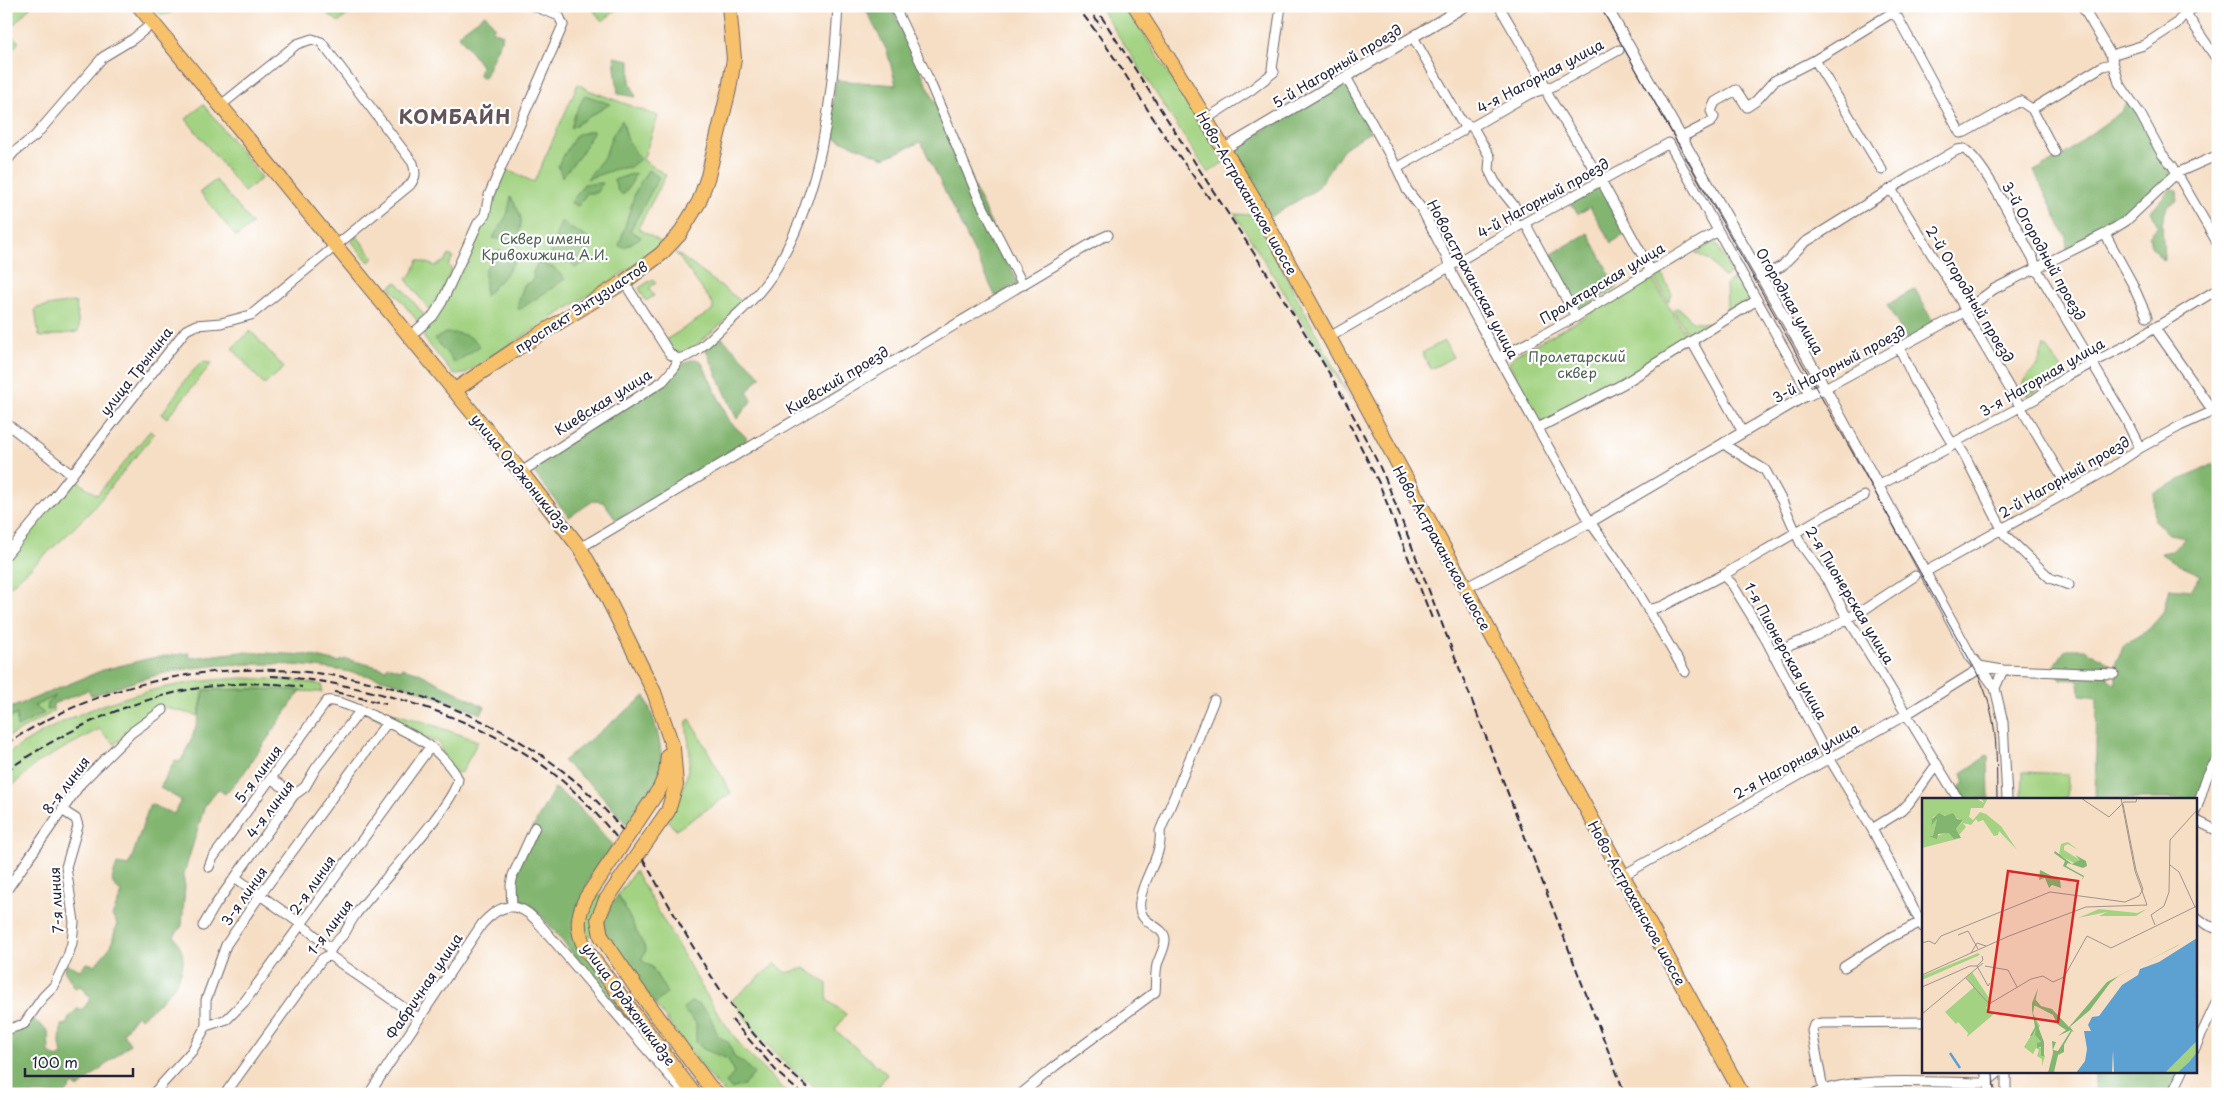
<svg xmlns="http://www.w3.org/2000/svg" width="2224" height="1100" font-family="'Playpen Sans',sans-serif">
  <style>
    .green { fill: #a3d382; stroke: #627a5e }
    .forest { fill: #82b570; stroke: #526c56 }
    .lines { fill: none; stroke-linecap: round; stroke-linejoin: round }
    .minor-casing { stroke: #6c646b; stroke-width: 11 }
    .tertiary-casing { stroke: #6c646b; stroke-width: 12 }
    .primary-casing { stroke: #6c646b; stroke-width: 16 }
    .minor { stroke: #fff; stroke-width: 9 }
    .tertiary { stroke: #fff; stroke-width: 10 }
    .primary { stroke: #f7c06b; stroke-width: 14 }
    .tram { stroke: #22223b; stroke-width: 1 }
    .rail { stroke: #22223b; stroke-width: 2; stroke-dasharray: 8 4; stroke-linecap: butt }
    .labels { text-anchor: middle; dominant-baseline: central; stroke-width: 4.5; stroke-linejoin: round; paint-order: stroke }
    .street-label { font-size: 14px; fill: #22223b; stroke: #fff }
    .park-label { font-size: 14px; fill: #4f6054; stroke: #fff }
    .district-label { font-size: 19px; font-weight: bold; letter-spacing: 1px; fill: #62555a; stroke: #fff }
    .inset-river { fill: none; stroke: #5ca1d1; stroke-width: 2.5 }
    .inset-road { fill: none; stroke: #a1938d; stroke-width: 1 }
    .view { fill: #d62828; fill-opacity: 0.15; stroke: #d62828; stroke-width: 2.5 }
    .inset-edge { fill: none; stroke: #22223b; stroke-width: 2.5 }
  </style>
  <rect width="100%" height="100%" fill="#fff"/>
  <filter id="ink" filterUnits="userSpaceOnUse"><feTurbulence type="fractalNoise" baseFrequency=".02" numOctaves="2"/><feDisplacementMap in="SourceGraphic" scale="10" xChannelSelector="R" yChannelSelector="G"/><feConvolveMatrix kernelMatrix="1 2 1 2 8 2 1 2 1" color-interpolation-filters="sRGB"/></filter>
  <filter id="wash" filterUnits="userSpaceOnUse"><feTurbulence type="fractalNoise" baseFrequency=".0096" numOctaves="4" result="noise"/><feDisplacementMap in="SourceGraphic" scale="20" xChannelSelector="R" yChannelSelector="G"/><feGaussianBlur stdDeviation="1.12" result="paint"/><feColorMatrix in="noise" values="0 0 0 0 0 0 0 0 0 0 0 0 0 0 0 0 0 1.4 0 .05"/><feComposite in="paint" operator="in"/></filter>
  <g filter="url(#wash)">
    <rect width="100%" height="100%" fill="#f6dec4"/>
    <path class="green" d="M6,6H31L7,32L19,42L6,56Z
      M151,6H180C168,16 162,19 151,6Z
      M325,6H358L339,22L329,15Z
      M590,6H622L602,21Z
      M1099,6H1126L1224,162L1208,173Z
      M578,84L588,90L658,116L643,160L666,175L638,228L664,244L645,259L464,374H453L424,338V331L443,308L479,224L485,222C489,215 491,210 490,203L505,169L534,182Z
      M203,104L262,178L244,192L186,119Z
      M216,180L252,224L236,237L200,192Z
      M1235,214L1254,215L1351,400Z
      M356,235L374,258L369,262L352,242Z
      M1715,241L1731,273L1725,277L1722,276L1710,260L1695,253Z
      M675,252L745,304L687,353L672,352L664,341L713,310V304Z
      M449,255L453,257L448,266L452,269L437,302L430,311L406,279L412,274L418,260L435,266L445,261Z
      M1661,273L1672,294L1668,302L1654,277Z
      M1651,277L1688,339L1595,397L1544,422L1538,420L1509,363L1515,355L1572,324Z
      M653,279L656,283L649,288L654,296L646,301L639,288Z
      M1732,280L1740,281L1750,300L1723,316L1727,305L1726,284Z
      M397,282L426,317L419,323L390,287Z
      M72,302L76,303L79,329L77,332L42,337L39,336L35,310L36,308Z
      M1677,308L1684,312L1692,321L1712,324L1690,337L1673,310Z
      M251,331L284,368L264,385L232,348Z
      M1444,341L1453,357L1431,369L1422,353Z
      M2044,345L2064,372L2050,383L2027,396L2022,388L2024,380L2038,365Z
      M202,362L212,363L167,418L162,414L189,375Z
      M150,431L154,434L91,511L67,535L6,590V559L76,480L97,495Z
      M244,678L293,680L322,685V692L255,689L204,690L198,716L164,707L114,744L99,729L37,763L6,792V755C77,706 159,681 244,678Z
      M58,695L47,709H53V712L6,738V720L17,714V727L43,713L34,706Z
      M335,697L424,722L478,741L462,772L456,773L444,758L439,742L419,737L335,699Z
      M690,719L731,793L676,830L667,820C679,803 688,778 690,757C690,745 686,733 687,721Z
      M2023,772L2068,774L2067,799H2022Z
      M635,871L704,991L723,1021L744,1050L789,1094H726L713,1081L655,1004L652,967L641,960L618,895Z
      M595,892L602,897L593,921V933L590,936H587L583,914Z
      M776,963L786,973L805,968L827,984V1000L846,1014L835,1030L887,1074L879,1086L880,1094H823L787,1065L759,1036L732,1000Z"/>
    <path class="forest" d="M864,6H891L1018,283L996,297L921,142L884,158L828,135L836,80L896,85L887,51Z
      M485,14L495,27L491,30L503,35L484,78L479,75L481,66L458,34Z
      M614,57L630,60V82L636,97L618,94Z
      M1343,83L1346,84L1370,132L1344,148L1317,189L1270,217L1237,157V146Z
      M585,95L610,104L571,128L575,114Z
      M2129,100L2173,170L2172,175L2124,219L2067,249L2066,237L2034,171L2062,157L2082,140L2121,112Z
      M622,120L628,141L640,159L630,167L616,169L587,179L605,156L612,136Z
      M594,130L581,154L562,177L558,165L576,135Z
      M648,170L659,177L630,231L641,237L625,247L619,246L636,190Z
      M635,173L632,182L623,195L618,191L614,180Z
      M603,183L596,193H587L578,206L571,203L584,184Z
      M1598,187L1602,188L1627,233L1611,243L1590,207L1578,214L1570,203Z
      M2170,189L2178,190L2177,201L2167,206L2162,223L2164,261L2151,246L2149,236L2158,226L2151,211Z
      M511,197C522,217 525,220 515,242L493,238L507,215Z
      M561,222H563C572,232 585,233 593,244L587,255L586,262L575,268L571,262H561L552,256L551,247L558,243L555,238Z
      M1588,233L1617,288L1580,310H1577L1547,257Z
      M499,250L517,257L507,273L485,296V270Z
      M538,263L554,268L565,279L519,310L517,306L524,285L534,280L533,272Z
      M1915,289L1935,325L1907,340L1887,305Z
      M445,333C461,333 470,334 480,346L455,363L435,339Z
      M719,335L761,376L747,392L752,400L737,419L706,350L708,344Z
      M695,359L701,361L730,422L746,437V444L616,520L604,502L593,501L569,517L535,474L536,465L688,361Z
      M2218,462V750L2195,801V799H2095L2097,697L2080,695L2079,680L2061,679L2053,668L2066,649H2085L2110,664L2108,679L2116,684V662L2124,645L2149,629L2163,613L2169,588L2191,590L2201,575L2179,565L2161,553L2172,551L2186,537L2169,534L2155,522L2153,493Z
      M241,652L308,655L338,662L346,659L386,669L388,666L401,670L402,668L417,672L485,707L481,714C445,700 408,685 370,676C307,662 238,660 174,671C146,677 118,687 91,696L88,690L53,704V709L47,710L48,703L56,696L34,706L44,713L17,727V714L6,720V710L103,670L151,658L189,653L190,658Z
      M255,689L301,690L243,774L225,794L218,789L205,805L183,877L185,886L182,926L174,936C199,970 166,998 141,1018L137,1015L123,1033L130,1044L78,1088L73,1084L65,1094H6V1039L25,1027L32,1018L48,1031L49,1053L57,1058L62,1055L60,1043L61,1025L67,1024L69,1017L77,1009H83L91,998L80,986L75,988L64,970L67,964L80,970L86,963L95,965L111,946L117,923L112,916L122,893C108,882 112,880 117,864L129,866L150,804L174,814L181,800L160,788L175,760L180,762C193,740 201,715 204,690Z
      M645,696C655,722 670,761 655,787C647,801 636,813 627,825L596,789L563,761Z
      M1988,755L1989,799H1960L1955,791L1965,783L1962,773Z
      M555,788L580,808L613,845L586,885L587,887L573,923L664,1060L661,1062L541,915L517,897C509,866 539,815 555,788Z
      M618,895L646,950L641,960L652,967L667,993L655,1004L603,935L604,912Z
      M691,1002L700,1005L710,1016L718,1036L729,1043L734,1057L745,1064L754,1074L744,1085L731,1089L726,1083L734,1073L728,1059L703,1049L696,1042V1023L682,1009Z
      M2095,1071H2181L2169,1094H2095Z"/>
  </g>
  <g filter="url(#ink)">
    <g class="lines">
      <defs>
        <path id="minor" d="M894,6L929,80L979,199L1023,285
          M1499,6L1544,83L1549,97L1598,175L1651,271
          M2082,6L2111,55L2119,83L2141,115L2162,154L2172,165L2218,244
          M2185,9L2189,18L2218,61
          M1893,14L1898,18L1960,133L1965,132L2020,101L2032,109L2103,66L2112,64
          M1413,37L1461,121L1472,127L1475,131L1490,157L1489,170L1495,182L1515,207L1514,219L1517,227
          M2111,55L2144,45L2176,24L2186,12L2198,6
          M1815,60L1882,170
          M1346,77L1397,168L1407,190L1421,208L1446,256L1453,276L1590,522L1629,577L1685,672
          M2032,109L2055,152
          M1206,119L1251,90L1274,72L1272,69L1281,6
          M1472,127L1529,94L1551,87L1619,50
          M1680,138L1711,122L1714,117L1711,111L1715,102L1736,90L1747,107L1756,101L1774,81L1815,60L1903,6
          M6,162L14,152L35,136L103,57L133,39L153,23
          M1397,168L1462,131L1466,124
          M1891,189L1961,301L1967,316L2070,491
          M1525,223L1576,317
          M2105,234L2132,283L2147,317
          M1760,277L1782,266L1804,243L1910,177L1957,150L1964,149C1985,162 2019,234 2033,258L2036,268L2126,420L2140,448
          M624,282L670,354L678,359
          M2154,327L2213,411
          M410,336L433,316L442,302L478,223L485,215L489,195L563,25L559,16L534,6
          M1328,338L1517,227L1669,143L1810,395
          M1692,342L1743,432
          M1899,347L1915,381L1950,440L1958,445L1964,454L2005,535L2050,578L2069,585
          M1499,358C1525,344 1551,331 1577,316C1624,288 1670,258 1718,231
          M1825,388L1959,315L1994,289L2105,234L2126,221L2177,173L2218,155
          M6,423L72,475
          M1538,428L1623,384L1757,300
          M1725,442L1728,447L1765,470L1782,501L1801,544L1830,584L1844,612L1958,799
          M521,472L663,381L675,367L678,359C696,355 710,339 723,327C744,309 763,291 777,267C823,190 833,94 838,6
          M1878,486L1950,447L1957,441L2035,399L2067,376L2127,345L2218,289
          M580,548L1099,239L1108,235
          M6,555L52,500L186,330L196,325L221,323L251,315L410,185C416,177 416,173 413,163L321,42L312,39L297,44L220,106
          M1925,572L2109,469L2140,448L2180,426L2218,409
          M1723,575L1732,584L1765,638L1825,751L1872,829L1923,927
          M1648,610L1663,606L1723,575L1824,516L1864,496
          M1774,657L1791,645L1813,637L1865,609L1915,576
          M1979,666L1995,688L2003,722L2007,799
          M1979,666L2003,670L2114,674
          M1995,688L2003,670
          M272,779L294,795
          M2195,812C2203,794 2204,774 2218,759
          M2195,820L2218,831
          M1872,829L1901,811L1909,803L1937,764
          M209,867L212,859L327,701C340,697 419,737 431,747C440,755 453,768 458,779C456,803 375,889 356,914C351,920 348,928 344,934C338,941 330,946 329,955L322,959L225,1094
          M1622,876L1907,714L1976,671L1979,666
          M236,878L301,924L330,948
          M6,891L81,783L131,733L163,710
          M512,907L511,885L513,875L535,827
          M2195,916L2207,925L2218,929
          M203,926L216,904L294,795L305,787L316,768L360,711
          M329,955L418,1018
          M1844,967L1891,937L1923,921
          M206,1026L227,1019L245,1001L430,747
          M6,1030L24,1024L43,997L54,986L68,956L72,943L74,922L66,867L78,826L76,819L62,810
          M2195,1048L2218,999
          M1985,1071L1991,1094
          M2006,1071V1094
          M153,1094L192,1051L206,1026V1000L226,945L258,898L386,724
          M369,1094L482,924C500,904 516,900 536,920L685,1094
          M1021,1094L1055,1066L1155,992C1156,984 1155,974 1157,965C1159,958 1165,948 1165,940C1165,924 1136,926 1140,901C1143,876 1163,857 1160,831L1214,700
          M1815,1094C1847,1075 1943,1083 1982,1083L1987,1082L2000,1071
          M1824,1094L1812,1031L1814,1025L1821,1023L1923,1022
          M2172,1094L2183,1071"/>
        <path id="tertiary" d="M1606,6L1825,388L1971,657L1979,666
          M1224,149L1465,6
          M1464,589L1590,522L1803,397L1825,388"/>
        <path id="primary" d="M139,6L521,472L580,548L599,581L654,692L673,748L676,785L668,811L606,900L598,919L601,936L635,986L710,1087L718,1094
          M1135,6L1181,78L1253,198L1742,1094
          M455,390L516,349L624,282L661,254L679,235L699,202L708,176L729,89L734,59L729,6
          M668,755L666,774L660,788L586,898C577,916 576,929 585,948L694,1094"/>
      </defs>
      <use href="#minor" class="minor-casing"/>
      <use href="#tertiary" class="tertiary-casing"/>
      <use href="#primary" class="primary-casing"/>
      <use href="#minor" class="minor"/>
      <use href="#tertiary" class="tertiary"/>
      <use href="#primary" class="primary"/>
      <path class="tram" d="M1600,6L1976,671C1999,716 1996,750 1997,799
        M1993,1071L1994,1094"/>
      <path class="rail" d="M1076,6C1116,54 1145,110 1182,160
        M1087,6L1101,27
        M1101,16L1190,155
        M1192,158C1259,263 1333,367 1386,480L1625,1094
        M1184,163L1212,202
        M1349,423L1379,483L1433,621
        M271,676C361,681 483,717 554,774C578,793 598,815 618,839
        M335,692L386,704
        M6,744C140,655 311,649 457,710C522,737 580,776 623,831
        M6,771C92,711 195,671 302,687
        M643,859C692,945 735,1032 816,1094
        M732,1020L779,1074L802,1094"/>
    </g>
  </g>
  <g class="labels">
    <g class="street-label">
      <text transform="translate(1337 66) rotate(-31)">5-й Нагорный проезд</text>
      <text transform="translate(1540 76) rotate(-28)">4-я Нагорная улица</text>
      <text transform="translate(1247 193) rotate(60)">Ново-Астраханское шоссе</text>
      <text transform="translate(1543 198) rotate(-29)">4-й Нагорный проезд</text>
      <text transform="translate(2044 251) rotate(61)">3-й Огородный проезд</text>
      <text transform="translate(1473 279) rotate(62)">Новоастраханская улица</text>
      <text transform="translate(1602 283) rotate(-31)">Пролетарская улица</text>
      <text transform="translate(1970 294) rotate(59)">2-й Огородный проезд</text>
      <text transform="translate(1790 301) rotate(60)">Огородная улица</text>
      <text transform="translate(581 307) rotate(-33)">проспект Энтузиастов</text>
      <text transform="translate(1839 364) rotate(-28)">3-й Нагорный проезд</text>
      <text transform="translate(136 371) rotate(-52)">улица Трынина</text>
      <text transform="translate(2042 377) rotate(-30)">3-я Нагорная улица</text>
      <text transform="translate(837 380) rotate(-31)">Киевский проезд</text>
      <text transform="translate(603 402) rotate(-32)">Киевская улица</text>
      <text transform="translate(521 473) rotate(51)">улица Орджоникидзе</text>
      <text transform="translate(2064 477) rotate(-30)">2-й Нагорный проезд</text>
      <text transform="translate(1442 548) rotate(61)">Ново-Астраханское шоссе</text>
      <text transform="translate(1850 595) rotate(59)">2-я Пионерская улица</text>
      <text transform="translate(1786 651) rotate(61)">1-я Пионерская улица</text>
      <text transform="translate(1796 761) rotate(-29)">2-я Нагорная улица</text>
      <text transform="translate(258 774) rotate(-53)">5-я линия</text>
      <text transform="translate(66 785) rotate(-53)">8-я линия</text>
      <text transform="translate(270 809) rotate(-52)">4-я линия</text>
      <text transform="translate(312 885) rotate(-55)">2-я линия</text>
      <text transform="translate(244 896) rotate(-55)">3-я линия</text>
      <text transform="translate(56 900) rotate(-93)">7-я линия</text>
      <text transform="translate(1637 903) rotate(61)">Ново-Астраханское шоссе</text>
      <text transform="translate(330 927) rotate(-53)">1-я линия</text>
      <text transform="translate(424 986) rotate(-56)">Фабричная улица</text>
      <text transform="translate(629 1004) rotate(54)">улица Орджоникидзе</text>
    </g>
    <g class="park-label">
      <text x="545" y="238">Сквер имени<tspan x="545" dy="16">Кривохижина А.И.</tspan></text>
      <text x="1577" y="356">Пролетарский<tspan x="1577" dy="16">сквер</tspan></text>
    </g>
    <g class="district-label">
      <text x="455" y="116">КОМБАЙН</text>
    </g>
  </g>
  <g transform="translate(1922 798)">
    <rect width="275" height="275" fill="#f6dec4"/>
    <path d="M0,0H54L62,5L59,0H66L61,10H49L47,19L51,22L58,14L64,16L79,28L95,52L77,33L76,37L72,38L61,22L56,24L54,21L49,27L41,25L44,29L37,37L39,40L0,50ZM31,15V18L41,23L34,31L39,40L34,41L27,34L11,39L15,21L9,27L11,19L17,16L28,19ZM146,44L156,52L146,46L142,48V52L158,62L154,66L137,57L139,46ZM177,111L215,115L225,111L214,118H177L185,114L156,120ZM56,155L58,157L0,182V178ZM50,174L69,203L64,210L72,216L45,239L46,235L36,224L34,226L23,214L52,189L44,179ZM112,217L118,228L113,237L119,244L116,250H122L120,255L123,258L120,268V261L115,258L117,252L114,250L111,256L102,249L115,228ZM275,243V254L267,264L255,275H243Z" fill="#a3d382" fill-rule="evenodd"/>
    <path d="M17,15L23,18L31,15L35,21L41,22L34,31L39,40L32,41L27,35L16,36L15,41L7,38H11L15,21L9,28L10,21ZM133,53L150,66L158,62L153,57L164,63L165,68L161,70L146,65L144,68L162,78L160,83L161,79L141,68L143,63L132,55ZM118,72L138,82L139,90L130,87L127,90L123,80L117,82ZM258,146L255,148L198,177L188,185L168,212L148,229L152,234L150,233L142,247V254L136,257L132,274L126,275L131,255L130,243L134,244L131,252L136,253L149,232L136,238L144,232L135,226L131,217L112,207L113,201L119,208L130,211L147,229L185,184ZM116,190L111,215L122,244V258H119V249L115,250V245L119,244L113,237L114,230L110,238H108L113,229L110,212V205Z" fill="#82b570"/>
    <path d="M275,140V243L243,275H192L191,252L190,275H154L163,263L165,251L162,233H169L166,227L170,219L177,218L200,187L216,177L218,171L237,164ZM275,254V275H255L267,264Z" fill="#5ca1d1"/>
    <path class="inset-river" d="M28,255L38,270"/>
    <path class="inset-road" d="M159,0L187,19L202,4H214L215,0M248,67L257,74L273,109M233,127L229,117L242,108L247,94L248,42L275,12M36,137L46,133L56,151M0,145L7,143L13,146L19,138L128,94L203,104L217,98L221,91L214,72L201,6M49,155L55,145L64,148M55,168L66,188L68,185M63,168L86,172L95,189M0,177L87,138L164,109L225,107L213,73L199,0M43,179L67,206L109,181L121,178L131,184L142,179L165,138L189,150L275,108M0,189L48,168H55L61,162L60,158M0,216L61,165"/>
    <path class="view" d="M86,73L156,83L136,224L66,214Z"/>
    <rect width="275" height="275" class="inset-edge"/>
  </g>
  <rect width="2224" height="1100" fill="none" stroke="#fff" stroke-width="25"/>
  <path d="M25 1068v8h108v-8" fill="none" stroke="#22223b" stroke-width="2.5"/>
  <text x="32" y="1068" font-size="15" fill="#22223b" stroke="#ffffff" stroke-width="4" paint-order="stroke">100 m</text>
</svg>
